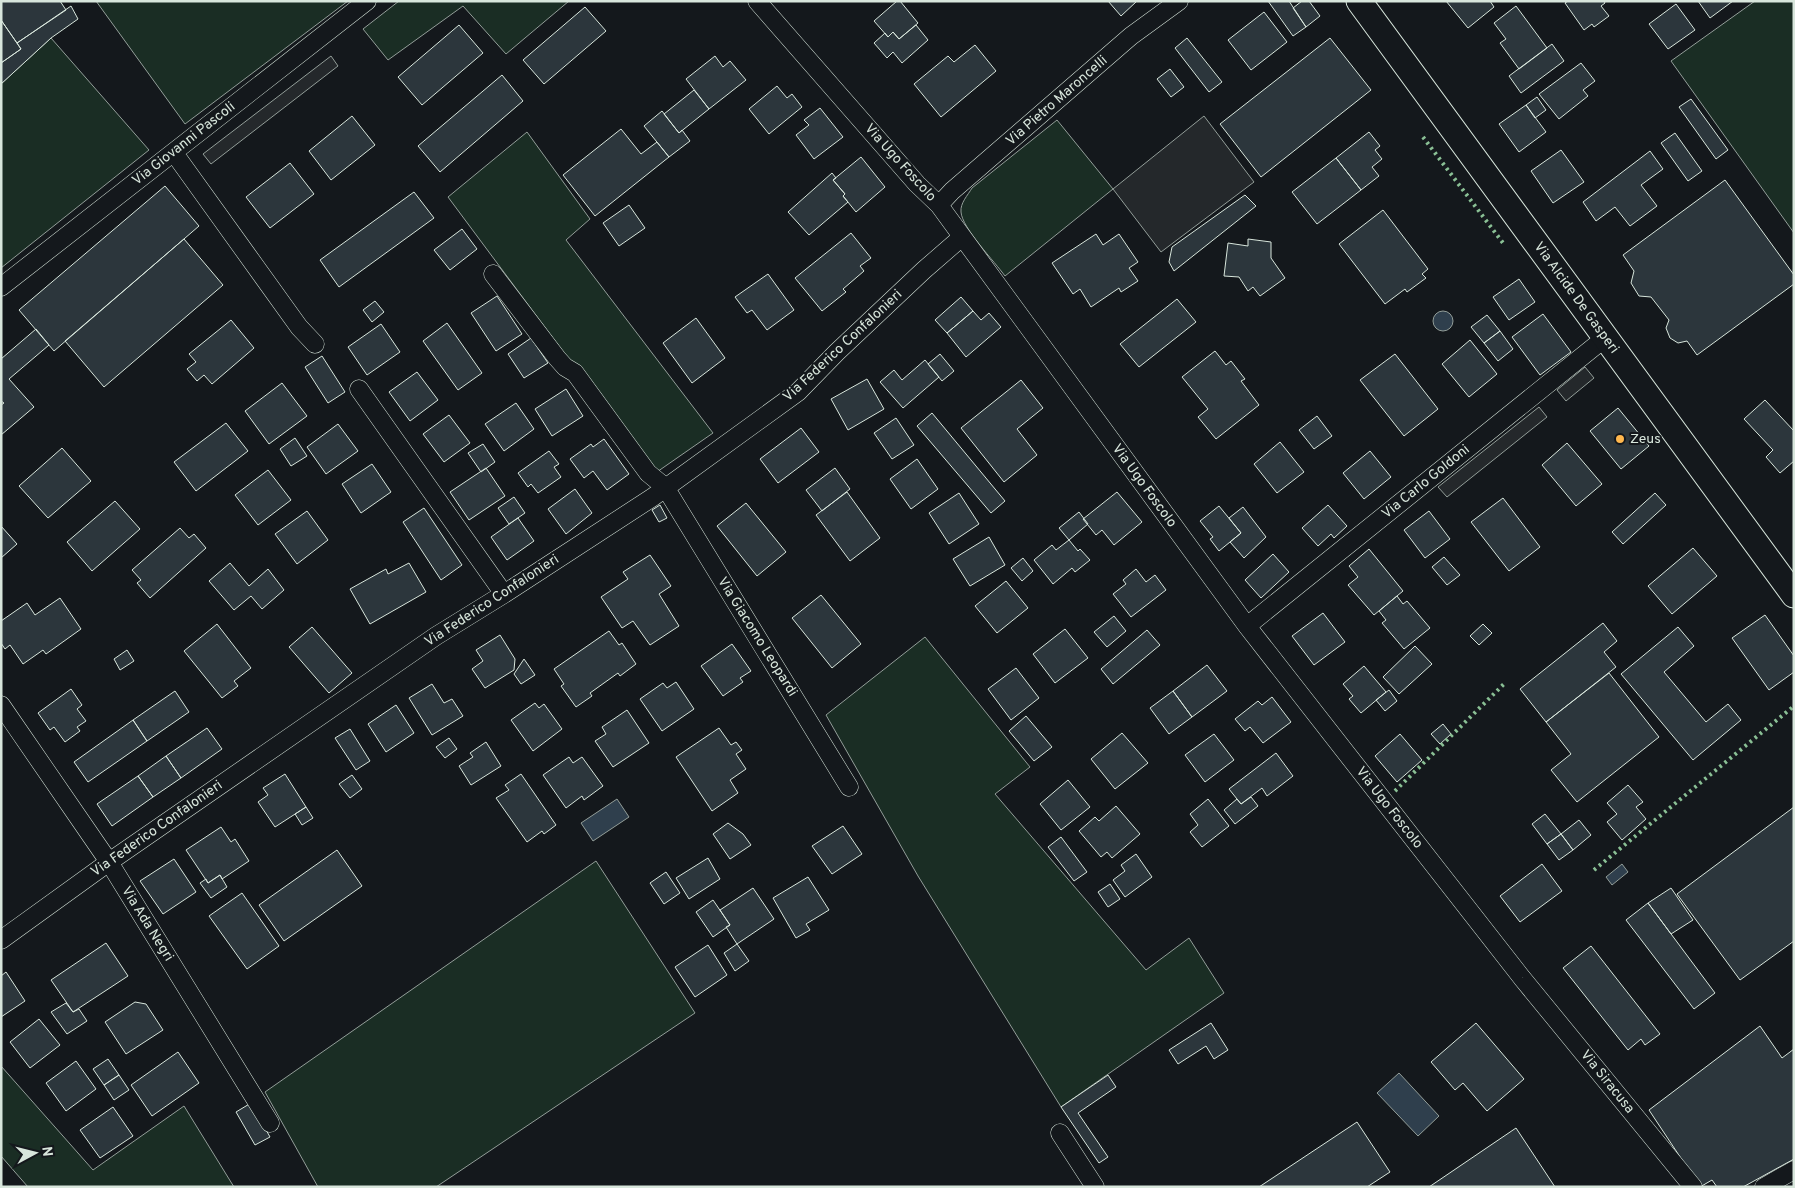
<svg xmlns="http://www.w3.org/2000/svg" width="1795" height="1188" font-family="Overpass,sans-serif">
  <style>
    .green { fill: #1a2d24; stroke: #939e99 }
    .parking { fill: #24282b; stroke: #939e99 }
    .water { fill: #2f3f4d; stroke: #939e99 }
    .building { fill: #2c363c; stroke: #d8e6dc }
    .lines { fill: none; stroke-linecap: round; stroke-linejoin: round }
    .street-casing { stroke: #d8e6dc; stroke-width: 19 }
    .secondary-casing { stroke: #d8e6dc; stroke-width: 27 }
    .street { stroke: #14181c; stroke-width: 18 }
    .secondary { stroke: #14181c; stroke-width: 25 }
    .hedge { stroke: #8ac095; stroke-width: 4; stroke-dasharray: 2.5 4; stroke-linecap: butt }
    .poi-dot { fill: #ffb74d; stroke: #14181c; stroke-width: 2 }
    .labels { text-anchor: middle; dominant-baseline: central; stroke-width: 4; stroke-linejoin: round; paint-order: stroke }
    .street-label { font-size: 14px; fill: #d8e6dc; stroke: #14181c }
    .poi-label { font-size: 14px; fill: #d8e6dc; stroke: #14181c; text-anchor: start }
  </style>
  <rect width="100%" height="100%" fill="#14181c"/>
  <path class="green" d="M96,1H348L185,124Z
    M399,1H569L506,54L463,6L388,60L363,29Z
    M1755,1H1794V233L1671,61Z
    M51,38L149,150L1,268V84Z
    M1057,120L1113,189L1005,276C995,262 962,228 961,212C960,203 968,195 972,188Z
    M527,132L590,219L566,240L713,433L654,474L448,197Z
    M925,637L1030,767L995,794L1146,970L1189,938L1224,993L1061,1107L918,876L826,715Z
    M596,861L695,1013L436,1187H318L265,1092Z
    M1,1066L93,1170L184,1106L234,1187H28L1,1156Z"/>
  <path class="parking" d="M331,56L338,66L211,164L203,154Z
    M1204,116L1254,182L1161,252L1113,189Z
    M1585,367L1594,378L1566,401L1557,390Z
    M1539,407L1547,417L1447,497L1438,487Z"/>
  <path class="water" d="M1433 321a10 10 0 1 1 20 0a10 10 0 1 1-20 0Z
    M617,799L629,817L593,841L581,823Z
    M1622,864L1628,872L1612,885L1606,877Z
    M1399,1073L1439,1116L1418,1136L1377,1093Z"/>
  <path class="building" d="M1,1H60L66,10L17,43L1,20Z
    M897,1H900L918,23L899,39L893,32L888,37L874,21Z
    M1108,1H1137L1121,16Z
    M1268,1H1289L1306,27L1293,36Z
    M1302,1H1309L1320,16L1306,27L1293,8Z
    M1446,1H1490L1494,7L1468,28Z
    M1568,1H1604L1605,3L1601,6L1609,16L1594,27L1592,24L1584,30L1565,3Z
    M1698,1H1733L1710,18Z
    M1676,4L1695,30L1668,49L1649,24Z
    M71,6L78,19L51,38L1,84V63L21,49L17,43Z
    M1516,6L1547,48L1519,69L1500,43L1506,39L1494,23Z
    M585,7L606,31L544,84L523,60Z
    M1264,12L1287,42L1251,70L1228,40Z
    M1,20L21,49L1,63Z
    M459,25L483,53L422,105L398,77Z
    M916,25L928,40L902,63L893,52L887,58L874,43L885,33L888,37L893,32L899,39Z
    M1187,38L1222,82L1209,92L1175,48Z
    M1330,38L1371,90L1261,177L1220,124Z
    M1552,44L1564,61L1521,93L1509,76Z
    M975,45L996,71L941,117L914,84L948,56L954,62Z
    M715,56L723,67L730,61L746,80L709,109L686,79Z
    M1581,63L1595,81L1583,90L1588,96L1559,119L1539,94Z
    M1170,69L1184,87L1171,97L1157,79Z
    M502,75L523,101L440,172L418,146Z
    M777,86L787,98L792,94L802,107L769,134L749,109Z
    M694,90L709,109L679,133L664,114Z
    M1537,97L1546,110L1535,118L1526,105Z
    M1691,99L1728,150L1716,159L1679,107Z
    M1526,105L1546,132L1519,152L1499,124Z
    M820,108L843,137L814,159L796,135L809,125L804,120Z
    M662,111L679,133L682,130L690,141L669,157L644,126Z
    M352,116L375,145L331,180L309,151Z
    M621,129L641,154L657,142L669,157L595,216L563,175Z
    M1369,132L1380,146L1375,150L1382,159L1372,167L1379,176L1361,190L1336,158Z
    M1675,133L1702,171L1688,181L1661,143Z
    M1561,150L1584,182L1553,203L1531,171Z
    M1650,151L1663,169L1641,185L1657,206L1630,226L1615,207L1596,221L1583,202Z
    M861,157L885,187L856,212L843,196L845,194L833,180Z
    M1336,158L1361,190L1317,224L1292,192Z
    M290,163L314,194L270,228L246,197Z
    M832,173L836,178L833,180L845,194L843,196L848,202L809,235L788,212Z
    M1725,180L1794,275V284L1697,355L1687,341L1678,343L1670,338L1666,328L1669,320L1651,297L1639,296L1631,283L1634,271L1623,255Z
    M165,186L199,226L54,351L19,310Z
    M414,192L434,218L339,287L320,260Z
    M1245,195L1256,206L1174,271L1169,262L1172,247Z
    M629,205L645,228L619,246L603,223Z
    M1383,210L1428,269L1422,274L1426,278L1407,292L1405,289L1385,304L1339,244Z
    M462,229L477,249L450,270L434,250Z
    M851,233L871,258L860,266L864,271L843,289L846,292L822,311L795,278Z
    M1096,234L1103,245L1119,234L1138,262L1129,268L1138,281L1121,292L1119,288L1091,307L1080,289L1073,294L1052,263Z
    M184,239L223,285L104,387L65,341Z
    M1248,239L1271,242V258L1285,278L1260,296L1253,287L1248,291L1239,277L1224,276L1228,243L1248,246Z
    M768,274L794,310L767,330L752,310L747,313L735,297Z
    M1519,279L1535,302L1509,320L1493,297Z
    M497,296L522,334L496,351L471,313Z
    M961,297L973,311L947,333L935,320Z
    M1177,299L1196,322L1139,367L1120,344Z
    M375,301L384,312L372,322L363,310Z
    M973,311L981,320L989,313L1001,327L966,357L947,333Z
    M1543,314L1571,352L1540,375L1512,337Z
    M1487,315L1500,331L1484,343L1471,327Z
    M696,318L725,358L692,383L663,343Z
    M231,320L254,348L212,384L204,375L197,381L187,369L196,362L189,354Z
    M447,323L482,373L458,390L423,341Z
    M381,324L400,352L367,375L348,347Z
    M36,329L49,345L9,379L34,407L1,435V405L4,403L1,401V359Z
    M1500,331L1513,349L1498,361L1484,343Z
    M531,338L548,363L524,378L508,354Z
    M1470,340L1497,374L1469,397L1442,364Z
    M1215,351L1226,365L1231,361L1245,379L1241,381L1259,405L1216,439L1198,417L1208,409L1182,377Z
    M940,354L954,371L942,381L928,364Z
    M1395,354L1438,409L1404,436L1360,380Z
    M322,356L345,392L328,403L305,367Z
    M925,360L939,377L903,408L880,382L894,370L902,380Z
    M417,372L438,400L410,421L389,392Z
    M867,379L884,409L848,430L831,399Z
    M1021,380L1043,408L1017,429L1037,455L1004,482L961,428Z
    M282,383L307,416L269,444L245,411Z
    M566,389L583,416L552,436L535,409Z
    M1765,400L1794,431V461L1780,473L1766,457L1773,450L1744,419Z
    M516,403L534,429L504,451L485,424Z
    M1618,408L1649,446L1621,469L1590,431Z
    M932,413L1005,501L991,513L917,426Z
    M449,415L470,443L444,462L423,434Z
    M1317,416L1332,436L1314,449L1299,430Z
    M896,418L914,445L892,459L874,433Z
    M226,423L248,451L196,491L174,462Z
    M338,424L358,451L326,474L307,447Z
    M801,428L819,452L778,483L760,459Z
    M295,438L307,456L291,466L280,449Z
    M604,439L629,474L607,490L593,471L584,478L570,459L591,444L593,447Z
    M1280,442L1304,472L1277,493L1254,464Z
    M1567,443L1602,484L1576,506L1542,465Z
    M483,444L495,462L481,472L468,453Z
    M62,448L91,481L48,518L19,486Z
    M549,451L559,464L554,467L561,477L538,493L531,484L528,487L518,473Z
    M1370,451L1391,477L1364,499L1343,473Z
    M917,459L938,489L911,509L890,479Z
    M372,464L391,492L361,513L342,484Z
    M486,468L505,496L469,520L450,492Z
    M835,468L850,489L822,511L806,490Z
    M268,470L291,500L258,525L235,495Z
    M575,489L592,513L566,534L548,509Z
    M847,492L880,538L850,561L816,515Z
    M1117,492L1142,522L1114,545L1102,530L1096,535L1083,519Z
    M959,493L979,524L949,544L929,513Z
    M1655,493L1666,505L1623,544L1612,532Z
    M514,497L525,513L509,524L498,508Z
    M1503,498L1540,547L1509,571L1471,522Z
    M115,501L140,529L92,571L67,542Z
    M746,503L786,552L757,576L717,526Z
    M660,505L667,518L659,522L652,510Z
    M1328,505L1347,526L1334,538L1331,534L1318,546L1302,528Z
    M1219,506L1241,533L1219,551L1210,539L1213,537L1200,521Z
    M1243,507L1266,537L1244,558L1230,542L1241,533L1229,518Z
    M424,508L462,565L441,580L403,522Z
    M307,511L328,540L297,564L275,534Z
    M1429,511L1450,539L1425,558L1404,530Z
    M1079,512L1088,524L1069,540L1059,528Z
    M518,518L534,541L507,560L491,537Z
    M1,526L17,544L1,558Z
    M180,528L189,538L194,534L206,548L150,598L137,583L141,580L132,570Z
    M989,537L1005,565L970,586L953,559Z
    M1069,540L1078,551L1080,549L1090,560L1075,572L1072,568L1053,584L1034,560L1052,545L1056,550Z
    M1693,548L1717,576L1672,614L1648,586Z
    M1369,549L1403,591L1374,615L1348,585L1358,577L1349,566Z
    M1273,554L1289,572L1261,598L1245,580Z
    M650,555L671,586L659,594L679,626L650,645L633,621L622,628L601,597L628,579L623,572Z
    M1444,557L1460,575L1447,585L1432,567Z
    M1023,558L1033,571L1022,581L1011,568Z
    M230,563L249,586L268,569L284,590L262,609L251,596L234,610L209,581Z
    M409,563L426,592L370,624L350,589L386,569L388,574Z
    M1136,569L1146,582L1155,575L1166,590L1131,617L1113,594L1126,584L1123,580Z
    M1006,581L1028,608L997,633L975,606Z
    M821,595L861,644L832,668L792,618Z
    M1397,596L1403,604L1407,601L1430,628L1404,649L1382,623L1386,620L1379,611Z
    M60,598L81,629L46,654L43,650L23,664L10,645L5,649L1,643V621L27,603L35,615Z
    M1323,613L1345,642L1314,665L1292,636Z
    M1765,615L1794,656V672L1769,690L1732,638Z
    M1114,616L1126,631L1107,647L1094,632Z
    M1603,623L1617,641L1604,652L1616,667L1546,722L1520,689Z
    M217,624L251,668L234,681L238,686L222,698L184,651Z
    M1483,624L1492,633L1479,645L1470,636Z
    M312,627L352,673L329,693L289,647Z
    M1678,627L1694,646L1664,672L1706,722L1728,704L1741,720L1693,760L1621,674Z
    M1065,629L1088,658L1055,683L1033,654Z
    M1147,630L1160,645L1113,684L1101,669Z
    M609,631L619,645L622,643L636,664L620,676L618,673L590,693L592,696L576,707L561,686L564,684L554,669Z
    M500,635L515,659L514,670L485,688L472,669L483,661L476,650Z
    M732,644L751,671L740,678L743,682L723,696L701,666Z
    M1415,646L1432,664L1399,694L1383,677Z
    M127,650L134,661L120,670L114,659Z
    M524,659L535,675L521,684L514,674Z
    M1207,665L1227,691L1192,717L1173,691Z
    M1364,666L1386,692L1361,713L1349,699L1353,696L1343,684Z
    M1016,668L1039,698L1011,720L988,689Z
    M1609,673L1659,737L1577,802L1551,770L1571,754L1546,722Z
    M676,682L694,709L662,731L640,699L663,683L667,688Z
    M432,684L444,703L452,699L463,716L432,735L409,698Z
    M71,689L82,705L77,709L86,721L77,727L80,731L65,742L54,727L50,730L38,713Z
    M1389,690L1397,701L1385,711L1376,700Z
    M175,691L189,712L147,741L133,720Z
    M1173,691L1192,717L1169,734L1150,708Z
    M1272,697L1291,722L1263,743L1250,727L1245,731L1235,719L1258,701L1262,705Z
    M535,703L539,708L544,704L562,729L533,751L511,720Z
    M396,705L414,733L386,752L368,724Z
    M627,710L649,743L613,767L595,741L606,734L602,727Z
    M1026,716L1052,747L1034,761L1009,731Z
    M133,720L147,741L88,782L74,762Z
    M1443,724L1451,734L1440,744L1431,734Z
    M207,728L222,749L181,778L166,756Z
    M719,728L731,745L736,742L742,750L736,754L746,769L730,780L738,793L712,811L676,757Z
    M350,729L370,761L356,770L335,738Z
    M1122,733L1148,763L1115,789L1091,759Z
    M1214,734L1234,760L1205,782L1185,755Z
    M1400,734L1422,760L1397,782L1375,756Z
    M449,738L457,749L445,758L436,747Z
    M486,742L501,766L471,785L459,766L473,757L470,753Z
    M1276,753L1293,776L1267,796L1262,788L1241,804L1229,789Z
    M166,756L181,778L153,797L138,776Z
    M569,757L573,763L582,757L603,786L584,800L582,796L566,808L543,775Z
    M285,774L306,807L275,827L258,802L268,795L263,788Z
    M521,774L556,825L544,834L542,831L527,842L496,798L509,790L505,785Z
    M352,775L362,789L350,798L339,784Z
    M138,776L153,797L112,826L97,804Z
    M1068,780L1090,807L1061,830L1040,804Z
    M1628,785L1643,802L1636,807L1646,819L1622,840L1607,822L1617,814L1607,803Z
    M1251,797L1258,806L1235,824L1224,810L1237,799L1241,804Z
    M1208,799L1229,826L1202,847L1190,832L1198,825L1190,814Z
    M1116,806L1140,834L1112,858L1107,852L1101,857L1079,831L1095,817L1099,821Z
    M306,807L313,818L302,825L295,814Z
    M1794,807V941L1740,980L1677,894Z
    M1545,814L1561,834L1547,844L1532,824Z
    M1579,820L1591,835L1573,850L1561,834Z
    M728,823L743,834L751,845L730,859L713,834Z
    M843,826L862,854L832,874L812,846Z
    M221,827L231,842L235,839L249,861L222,879L220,875L208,883L186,850Z
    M1561,834L1573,850L1559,860L1547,844Z
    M1061,837L1087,872L1074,881L1048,847Z
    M337,850L362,886L284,941L259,905Z
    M1136,854L1152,877L1125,897L1113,880L1125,871L1121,865Z
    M708,858L720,879L689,899L676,878Z
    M174,859L196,892L163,914L140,881Z
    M1542,864L1562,891L1520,922L1500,896Z
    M666,872L680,893L664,904L650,883Z
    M220,875L227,887L211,898L200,883L206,879L208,883Z
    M808,877L829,910L806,924L810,930L796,938L773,898Z
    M1110,884L1120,899L1108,907L1098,892Z
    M753,888L774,919L737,944L726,927L730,925L720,910Z
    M1671,888L1693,920L1671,934L1648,903Z
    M242,893L279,946L247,969L209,916Z
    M713,900L730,925L713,937L696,912Z
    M1648,903L1715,993L1694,1009L1626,920Z
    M106,943L128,976L73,1012L51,980Z
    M737,944L749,961L735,971L724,953Z
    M708,945L727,975L695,997L675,967Z
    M1591,946L1660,1034L1645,1045L1641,1039L1628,1050L1563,968Z
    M6,972L25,1001L1,1017V976Z
    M135,1002L146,1004L163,1030L126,1054L105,1022Z
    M66,1003L73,1012L79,1009L87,1021L67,1034L51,1012Z
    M39,1019L60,1045L30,1068L10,1042Z
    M1211,1023L1228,1050L1214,1059L1206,1046L1178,1064L1169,1050Z
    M1476,1023L1524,1079L1487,1111L1463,1083L1455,1090L1431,1062Z
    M1760,1026L1782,1058L1794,1049V1159L1743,1187H1717L1712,1180L1700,1187L1649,1110Z
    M178,1052L199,1083L152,1116L131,1085Z
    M108,1059L119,1075L104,1085L93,1069Z
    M76,1061L96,1089L66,1111L46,1083Z
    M119,1075L129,1090L114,1100L104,1085Z
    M1108,1075L1116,1087L1078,1113L1108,1157L1099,1163L1061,1107Z
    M251,1103L270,1137L255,1145L236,1112Z
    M113,1107L133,1136L100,1158L80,1130Z
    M1357,1122L1390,1172L1367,1187H1259Z
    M1516,1128L1555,1187H1429Z"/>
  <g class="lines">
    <defs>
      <path id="street" d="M757,1L917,184L939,205L1247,626L1522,978L1693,1187
        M174,153L299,327L315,344
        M939,205L952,191L1131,36L1179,1
        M493,274L557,358L565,367L575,373L648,473L665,487L849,787
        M1,287L367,1
        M359,389L504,594
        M1247,626L1605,338
        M1,705L109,862L270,1123
        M1,940L109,862L436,636L504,594L653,497L798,392L837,352L924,270L962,237
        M1060,1133L1095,1187
        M1764,1187L1794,1170"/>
      <path id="secondary" d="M1359,1L1794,595"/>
    </defs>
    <use href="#street" class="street-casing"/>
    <use href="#secondary" class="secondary-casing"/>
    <use href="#street" class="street"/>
    <use href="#secondary" class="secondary"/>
    <path class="hedge" d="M1423,137L1503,243
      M1395,791L1506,682
      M1594,870L1794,706"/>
  </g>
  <circle class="poi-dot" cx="1620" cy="439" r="5"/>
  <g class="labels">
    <g class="street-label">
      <text transform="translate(1057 101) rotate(-41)">Via Pietro Maroncelli</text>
      <text transform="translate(184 144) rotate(-38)">Via Giovanni Pascoli</text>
      <text transform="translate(900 163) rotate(48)">Via Ugo Foscolo</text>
      <text transform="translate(1576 298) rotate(54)">Via Alcide De Gasperi</text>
      <text transform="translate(843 346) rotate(-43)">Via Federico Confalonieri</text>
      <text transform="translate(1426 482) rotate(-39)">Via Carlo Goldoni</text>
      <text transform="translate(1144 486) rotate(54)">Via Ugo Foscolo</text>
      <text transform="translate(492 601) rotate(-33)">Via Federico Confalonieri</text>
      <text transform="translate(757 637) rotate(58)">Via Giacomo Leopardi</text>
      <text transform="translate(1389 808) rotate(52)">Via Ugo Foscolo</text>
      <text transform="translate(157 829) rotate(-35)">Via Federico Confalonieri</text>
      <text transform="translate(147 924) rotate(58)">Via Ada Negri</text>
      <text transform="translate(1607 1082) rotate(51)">Via Siracusa</text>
    </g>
    <g class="poi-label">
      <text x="1630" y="439">Zeus</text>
    </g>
  </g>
  <rect width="1795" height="1188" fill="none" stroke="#d8e6dc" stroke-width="5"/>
  <g transform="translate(35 1153) rotate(83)" stroke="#14181c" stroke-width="4" paint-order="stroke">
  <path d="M0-4L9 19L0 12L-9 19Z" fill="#d8e6dc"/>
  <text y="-8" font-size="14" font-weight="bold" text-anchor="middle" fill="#d8e6dc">N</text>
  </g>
</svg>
